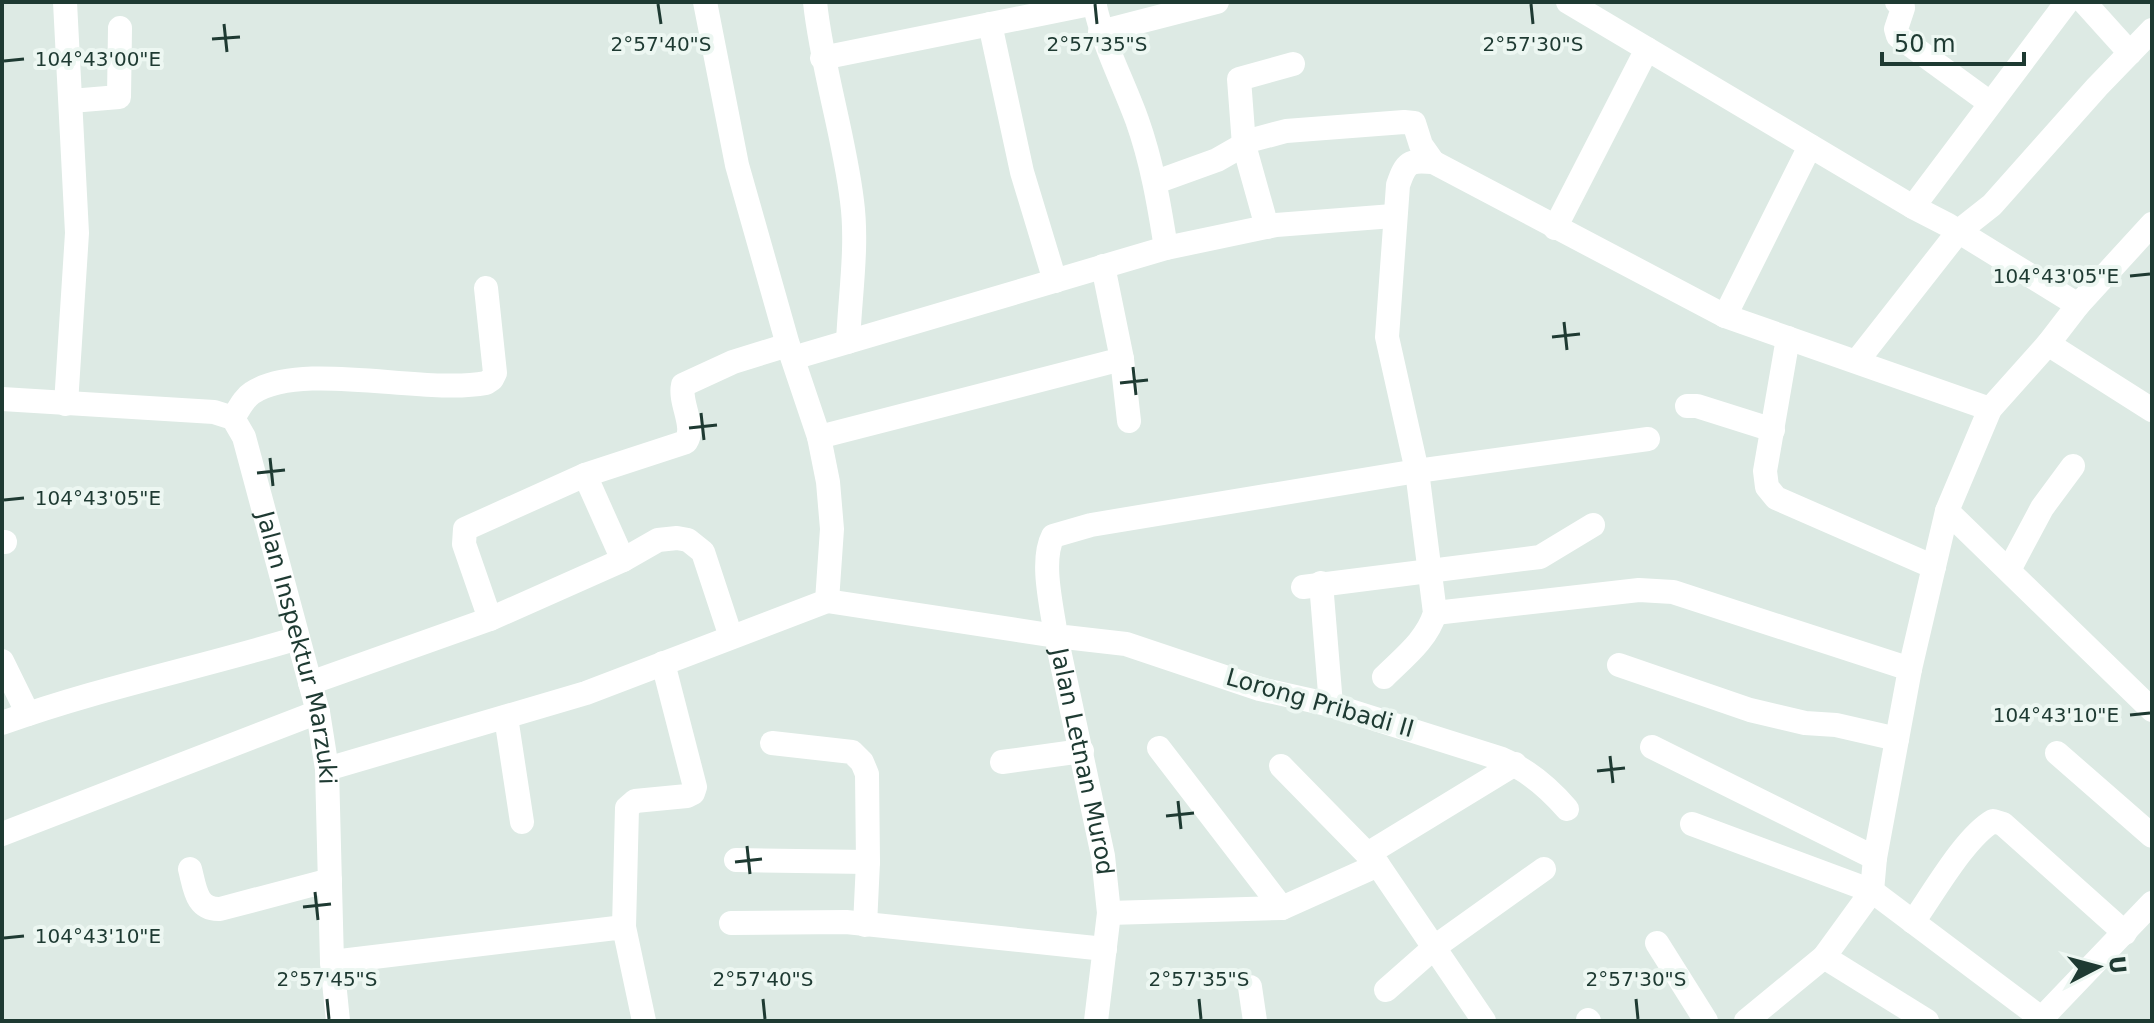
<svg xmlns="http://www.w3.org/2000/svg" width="2154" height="1023" font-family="'DejaVu Sans',sans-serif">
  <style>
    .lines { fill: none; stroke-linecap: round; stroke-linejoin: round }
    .minor { stroke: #fff; stroke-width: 24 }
    .ticks { fill: none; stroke: #1e3a32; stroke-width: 3 }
    .labels { text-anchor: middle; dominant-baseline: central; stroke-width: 8; stroke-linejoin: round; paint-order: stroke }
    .street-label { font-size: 24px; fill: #1e3a32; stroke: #edf7f2 }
    .ticks-label { font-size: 20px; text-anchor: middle; fill: #1e3a32; stroke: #edf7f2; stroke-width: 8; stroke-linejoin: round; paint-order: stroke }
  </style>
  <rect width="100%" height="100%" fill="#ddeae4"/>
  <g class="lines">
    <g class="minor">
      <path d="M65,2L77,233L66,404"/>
      <path d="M815,2C822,69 844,134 852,201C858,246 850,296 848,342"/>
      <path d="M1094,2C1103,45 1122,79 1137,120C1152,162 1159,204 1166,248"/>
      <path d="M1568,2L1913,207L1948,225L2078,305"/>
      <path d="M1897,2L1903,8L1896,29L1898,36L1990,103"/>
      <path d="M2084,2L2130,53"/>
      <path d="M990,24L1022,172L1055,281"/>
      <path d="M1100,32L1217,2"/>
      <path d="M822,58L1095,3"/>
      <path d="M71,101L119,97L120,28"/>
      <path d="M1156,182L1217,160L1252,140L1286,131L1404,122L1414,123L1421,145L1433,162"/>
      <path d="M1913,207L2067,2"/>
      <path d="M1267,227L1244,145L1239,79L1293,64"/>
      <path d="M1555,228L1647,49"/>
      <path d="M1725,316L1810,146"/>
      <path d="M1788,338L1765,471L1767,487L1776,498L1934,567"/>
      <path d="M2048,344L2152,410"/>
      <path d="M793,358L1166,248L1276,225L1393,216"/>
      <path d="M1122,359L1129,421"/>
      <path d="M1857,361L1959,231L1992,205L2097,87L2152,30"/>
      <path id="s1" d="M2,399L214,412L233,418L244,437L318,712L327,769L332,962L338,1021"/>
      <path d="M1687,406H1697L1773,430"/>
      <path d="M233,418C239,409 244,398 252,393C302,360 423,395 486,383L492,379L495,373L486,288"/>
      <path d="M819,437L1122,359L1103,266"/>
      <path d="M585,475L623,560"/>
      <path d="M1947,511L2152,710"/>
      <path d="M2,542H5"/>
      <path d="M2009,570L2042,508L2073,466"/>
      <path d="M1321,583L1331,705"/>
      <path d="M1303,587L1540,557L1593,525"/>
      <path id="s2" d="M827,601L1056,636L1103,856L1109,913L1096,1021"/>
      <path d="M1435,613L1639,590L1673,592L1910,669"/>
      <path d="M490,619L464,544L465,529L585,475L686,442C696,426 679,403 683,385L733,362L788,345"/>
      <path d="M2,661L28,714"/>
      <path d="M1619,665L1750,710L1805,723L1836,725L1897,739"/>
      <path d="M1384,677C1403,658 1427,640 1435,613L1417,471L1387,337L1398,185C1406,162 1409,160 1433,162L1725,316L1990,409"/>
      <path d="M310,683L490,619L623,560L658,540L677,538L688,540L703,552L731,637"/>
      <path d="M506,717L522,822"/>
      <path d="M2,723C99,688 199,668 298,638"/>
      <path d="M772,743L852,752L862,762L867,774L868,862L865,925"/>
      <path d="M1652,747L1875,858"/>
      <path d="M1159,748L1282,908"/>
      <path d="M2057,753L2152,836"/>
      <path d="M1002,762L1082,751"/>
      <path d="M1281,766L1378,865L1484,1021"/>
      <path d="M327,769L586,693L827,601L832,529L828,482L819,437L788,345L737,165L705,2"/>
      <path d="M1567,809C1548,787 1528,770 1502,759L1331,705L1260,689L1126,644L1056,636C1052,607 1040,561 1053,536L1091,525L1417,471L1648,439"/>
      <path d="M1692,824L1872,891L2045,1021"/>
      <path d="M2,834L318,712"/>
      <path d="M1369,853L1515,764"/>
      <path d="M736,860L868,862"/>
      <path d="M190,869C195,888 196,910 220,909L330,880"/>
      <path d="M1109,913L1282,908L1378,865"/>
      <path d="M1913,922C1933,894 1965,837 1993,821L2003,824L2125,933"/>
      <path d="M731,923L846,922L1105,949"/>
      <path d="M624,927L627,808L635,801L687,796L693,793L695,787L663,663"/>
      <path d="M1657,943L1706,1021"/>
      <path d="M1824,957L1927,1021"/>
      <path d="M332,962L624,927L644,1021"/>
      <path d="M1250,987L1255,1021"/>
      <path d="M1386,990L1436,946L1544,869"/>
      <path d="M2042,1018L2152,903"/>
      <path d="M1588,1020L1589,1021"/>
      <path d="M1746,1021L1824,957L1872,891L1875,858L1910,669L1947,511L1990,409L2048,344L2078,305L2152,224"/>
    </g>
  </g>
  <path class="ticks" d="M658,4L661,24M1095,4L1097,24M1531,4L1533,24M224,24L227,52M212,39L240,37M4,61L24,59M2130,276L2150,274M1564,322L1567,350M1552,337L1580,334M1133,367L1136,395M1120,383L1148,380M701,413L704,440M689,428L717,425M270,458L273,486M257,473L285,470M4,500L24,498M2130,715L2150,713M1610,756L1613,783M1597,771L1625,768M1178,801L1181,829M1166,816L1194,813M747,846L750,874M735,862L762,859M315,892L318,920M303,907L331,904M4,938L24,936M327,999L329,1019M763,999L765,1019M1199,999L1201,1019M1636,999L1638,1019"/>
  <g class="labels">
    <g class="street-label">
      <text stroke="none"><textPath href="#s1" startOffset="472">Jalan Inspektur Marzuki</textPath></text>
      <text transform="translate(1320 703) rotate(16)">Lorong Pribadi II</text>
      <text stroke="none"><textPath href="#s2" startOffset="360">Jalan Letnan Murod</textPath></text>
    </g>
  </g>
  <g class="ticks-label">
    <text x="661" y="51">2°57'40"S</text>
    <text x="1097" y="51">2°57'35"S</text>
    <text x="1533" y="51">2°57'30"S</text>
    <text x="98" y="66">104°43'00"E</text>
    <text x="2056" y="283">104°43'05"E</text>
    <text x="98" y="505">104°43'05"E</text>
    <text x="2056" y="722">104°43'10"E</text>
    <text x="98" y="943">104°43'10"E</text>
    <text x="327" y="986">2°57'45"S</text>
    <text x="763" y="986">2°57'40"S</text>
    <text x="1199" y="986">2°57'35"S</text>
    <text x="1636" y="986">2°57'30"S</text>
  </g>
  <rect width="2154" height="1023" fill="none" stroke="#1e3a32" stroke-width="8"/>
  <g transform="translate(2098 967) rotate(84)" stroke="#edf7f2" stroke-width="6" paint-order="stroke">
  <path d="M0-6L14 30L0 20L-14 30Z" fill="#1e3a32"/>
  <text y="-12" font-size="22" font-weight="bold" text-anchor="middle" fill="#1e3a32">U</text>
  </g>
  <path d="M1882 52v12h142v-12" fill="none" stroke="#1e3a32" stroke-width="4"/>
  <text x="1894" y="52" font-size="24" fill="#1e3a32" stroke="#edf7f2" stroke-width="6" paint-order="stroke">50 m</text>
</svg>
